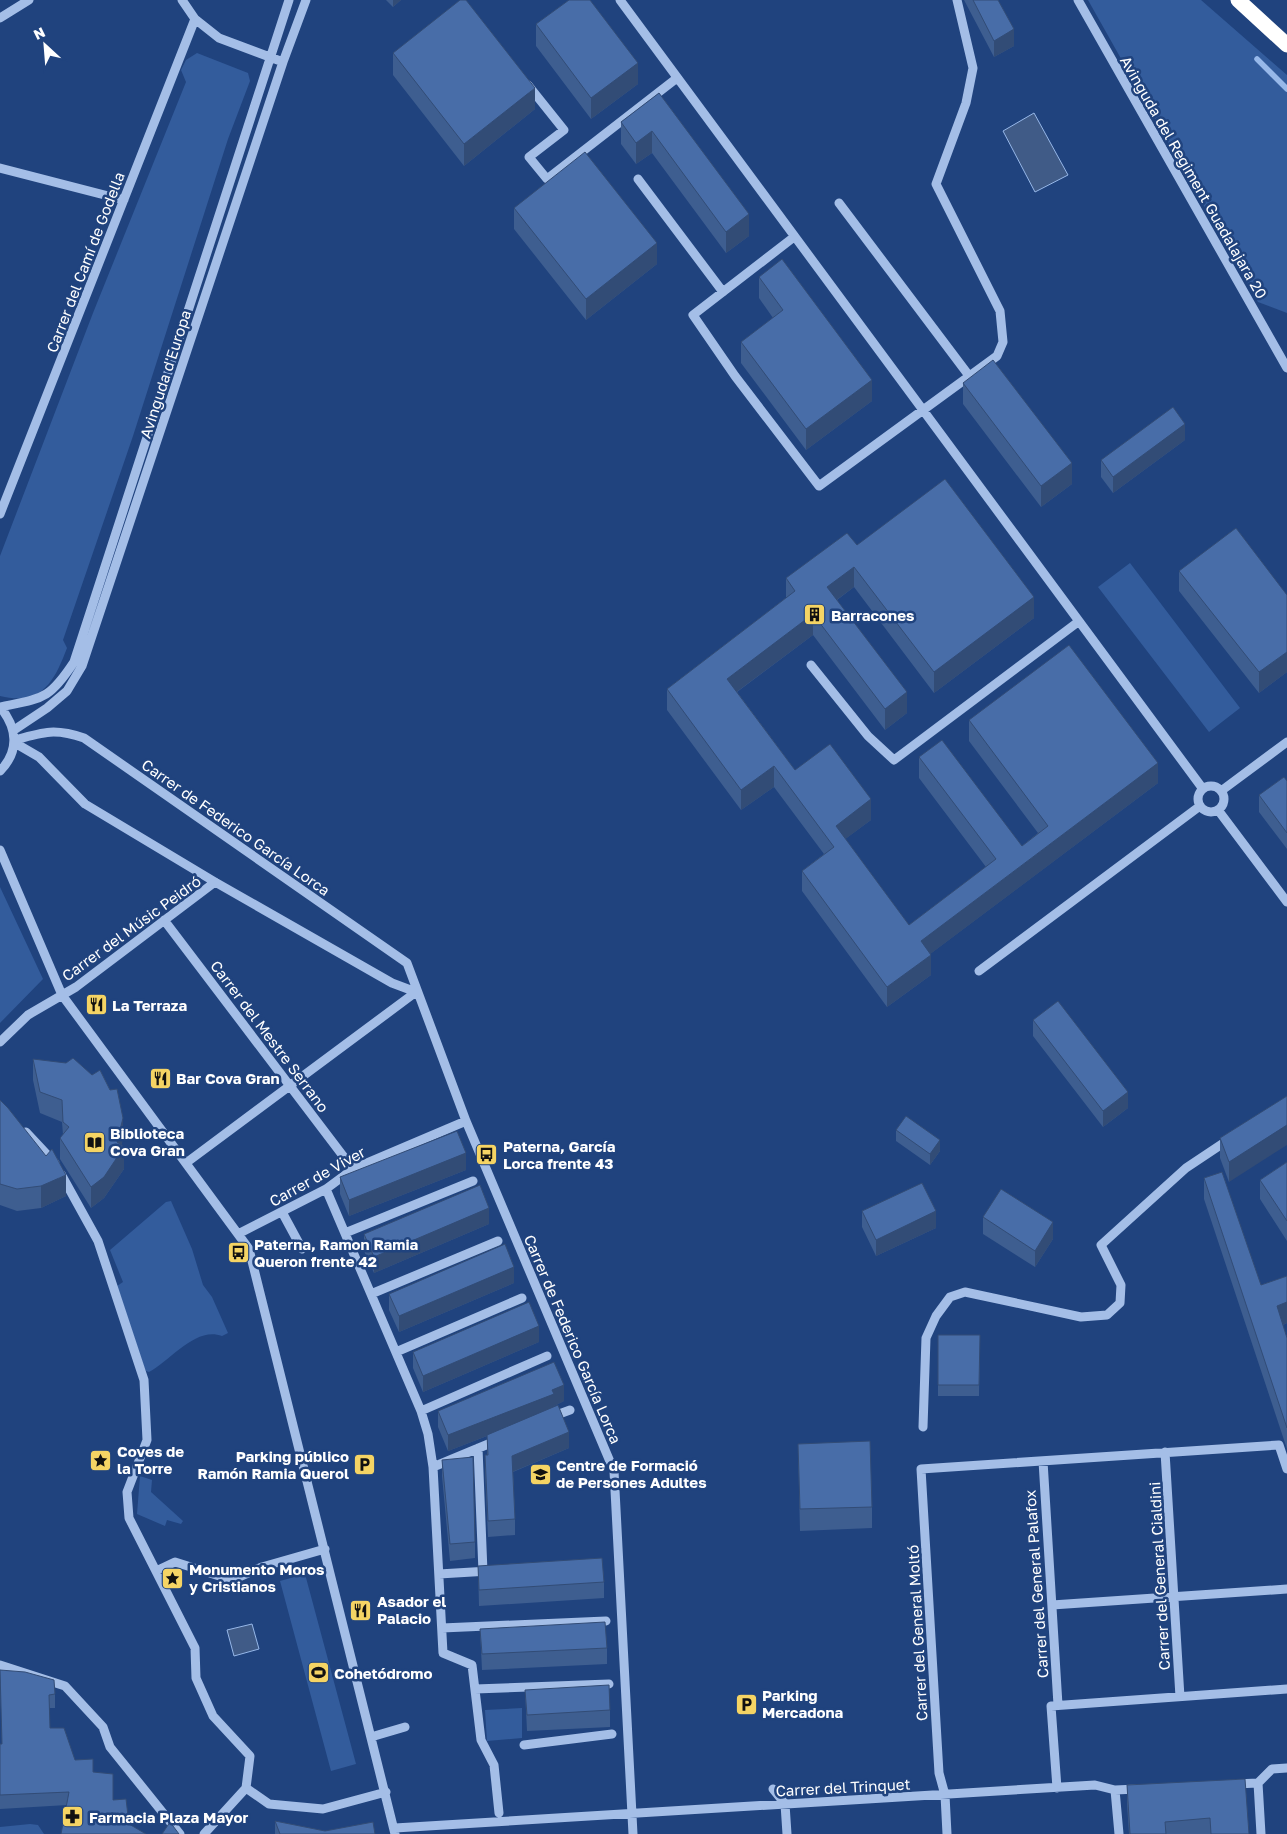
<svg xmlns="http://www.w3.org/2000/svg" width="1287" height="1834" font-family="'Golos Text',sans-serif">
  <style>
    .green { fill: #335c9c }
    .water { fill: #405b87; stroke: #97b8e9 }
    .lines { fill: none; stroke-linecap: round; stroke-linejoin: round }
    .stream { stroke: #97b8e9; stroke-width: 5.5 }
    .minor { stroke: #a4bee7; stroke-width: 9 }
    .highway { stroke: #fff; stroke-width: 15 }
    .wall { fill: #3e5e90 }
    .shaded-wall { fill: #324c76 }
    .building { fill: #486da8; stroke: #324c76 }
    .labels { text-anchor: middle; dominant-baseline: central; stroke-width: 5; stroke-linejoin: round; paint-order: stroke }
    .street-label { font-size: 15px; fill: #fff; stroke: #20437e }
    .poi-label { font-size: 15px; font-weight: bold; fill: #fff; stroke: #20437e; text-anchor: start }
  </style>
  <rect width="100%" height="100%" fill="#20437e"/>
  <path class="green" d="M1088,0H1201L1287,75V313L1258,302Z
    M197,53L248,73L250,81L228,139L133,436L63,640L67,648C54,682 42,706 0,696V556L93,313L186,82L181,70L186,60Z
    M1130,563L1240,708L1209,732L1098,587Z
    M0,887L43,979L0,1023Z
    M171,1201L192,1249L203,1285L212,1297L228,1333L222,1336C196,1326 171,1360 149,1372L146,1371L144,1367L117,1286L123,1282L110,1250L166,1202Z
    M140,1476L152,1480L151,1492L183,1521L181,1524L167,1520L165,1526L137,1514Z
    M305,1574L356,1764L331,1771L280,1581Z
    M522,1708V1738L487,1741L485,1710Z
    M30,1824L38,1825L44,1834H0V1827Z"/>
  <path class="water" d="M1034,113L1068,175L1035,192L1003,131Z
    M252,1624L259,1649L234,1656L227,1630Z"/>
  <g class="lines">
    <path class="stream" d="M1257,59L1287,89"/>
    <path class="minor" d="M182,0L195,19L219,38L283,62
      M620,0L1203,789
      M1078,0L1287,368
      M0,18L29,0
      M528,85L564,130L529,157L547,179L677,78
      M0,168L124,200
      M638,179L723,292
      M839,203L970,377
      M794,237L693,315L735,376L819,486L997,356L1003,342L1000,311L936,184L966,103L973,68L957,0
      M0,514L195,19
      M811,665L868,736L894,760L1078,622
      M0,707C43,698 49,700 74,662L289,0
      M0,707C17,727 20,751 0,771
      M14,730L47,708L67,691L82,666L283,62L306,0
      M15,740C43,732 55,728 84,738L407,963L466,1121L614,1471L633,1834
      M15,743L39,757L85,804L215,882L392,983L416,992
      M1198 799a13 13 0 1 1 26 0a13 13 0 1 1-26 0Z
      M1221,791L1287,742
      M1218,810L1287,902
      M0,850L62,995L249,1249L395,1834
      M164,920L353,1169
      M979,971L1200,806
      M0,1042L28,1015L76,987L215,882
      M26,1132L55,1163
      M186,1163L416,992
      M61,1174L98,1241L144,1380L147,1440L127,1492L129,1518L195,1648L196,1678L213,1716L250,1756L246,1788
      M326,1189L421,1411L428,1434L433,1467L443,1653L472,1665L481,1740L494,1765L499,1813
      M282,1212L302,1249
      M345,1233L473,1181
      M238,1234L326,1189L353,1169L466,1121
      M371,1294L498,1241
      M396,1352L522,1298
      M421,1411L547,1356
      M551,1417L570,1410
      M923,1427L926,1338L936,1316L950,1297L965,1292L1081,1317L1107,1315L1120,1303L1121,1285L1101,1245L1186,1168L1231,1138
      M478,1448L483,1572
      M1165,1452L1180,1697
      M1043,1461L1058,1705
      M433,1467L498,1440
      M156,1571L175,1562L232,1580L262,1567L325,1549
      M439,1574L489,1571
      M1052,1605L1287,1589
      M442,1628L606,1621
      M0,1665L65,1686L103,1727L110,1747L180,1834
      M475,1689L609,1684
      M371,1737L405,1727
      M524,1745L612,1734
      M1258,1783L1261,1834
      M1235,1784L1258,1783L1272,1769L1287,1768
      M246,1788L269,1804L323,1809L386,1792
      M1057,1788L1051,1706L1287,1689
      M773,1789L785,1804L787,1834
      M1115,1790L1119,1834
      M395,1828L1095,1785L1115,1790L1137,1789
      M204,1834L246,1788
      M947,1834L945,1795L939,1773L921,1469L1279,1445L1287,1469"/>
    <path class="highway" d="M1238,0L1287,45"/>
  </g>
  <path class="wall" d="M386,0H401L393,7Z
    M964,0H998L1014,46L994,57Z
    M536,24L638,84L591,119L536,46Z
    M393,53L535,109L464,166L393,75Z
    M659,93L749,236L726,253L652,153L636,164L621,144V122Z
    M514,208L657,264L586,320L514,229Z
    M759,277L872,401L806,450L741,363V342L773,318L759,298Z
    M963,383L1072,484L1041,507L963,404Z
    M1185,440L1113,493L1101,477V460Z
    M857,545L1034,618L934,693L854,587L837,600L907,713L885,730L813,635L737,692L795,770L871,820L845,839L909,925L986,867L919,778V757L1022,846L1038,833L969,741V720L1158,783L930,954L931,975L887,1007L802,891V871L824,854L774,787L741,810L667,710V689L786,598V578Z
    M1179,571L1287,595V672L1259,693L1179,591Z
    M1287,781V849L1259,812V795Z
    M1033,1020L1128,1108L1103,1127L1033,1036Z
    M33,1059L123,1139L121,1145L124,1169L104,1198L91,1208L60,1159V1138L63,1135L62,1122L40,1113L33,1080Z
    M1287,1096L1229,1182L1220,1158V1138Z
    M0,1100L66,1196L41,1208L17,1211L0,1205Z
    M896,1130L940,1151L930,1165L896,1141Z
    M1287,1162V1241L1260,1199V1180Z
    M466,1170L349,1216L340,1194V1177Z
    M1204,1178L1261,1285L1287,1276V1323L1283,1325L1287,1338V1449L1204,1199Z
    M862,1211L936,1228L876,1256L862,1227Z
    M983,1217L1053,1239L1035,1267L983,1234Z
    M489,1224L374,1273L364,1251V1234Z
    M514,1283L399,1332L389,1310V1294Z
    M938,1335H980L979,1396H938Z
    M539,1342L423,1392L413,1368V1352Z
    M564,1401L554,1406V1407L569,1448L513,1472L515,1519V1535L488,1537L485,1472V1455H487V1436L448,1451L438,1427V1411Z
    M798,1444L872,1507V1528L800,1531Z
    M442,1460L475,1542V1558L450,1561L442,1476Z
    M478,1566L604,1582V1598L479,1606Z
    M480,1629L607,1648V1664L482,1670Z
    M0,1683L55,1694V1708H49L50,1728L75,1760L67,1805L0,1809V1744H2Z
    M525,1690L610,1710V1727L527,1731Z
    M1127,1785L1249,1834H1129L1127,1804Z
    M275,1821L325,1831L375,1834H275Z"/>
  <path class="shaded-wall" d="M393,0H401L393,7Z
    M1014,29V46L994,57V41Z
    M638,63V84L591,119V98Z
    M535,88V109L464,166V144Z
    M652,131V153L636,164V143Z
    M749,214V236L726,253V232Z
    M657,243V264L586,320V299Z
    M872,380V401L806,450V429Z
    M1185,424V440L1113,493V477Z
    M1072,463V484L1041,507V486Z
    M854,567V587L827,607V587Z
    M1034,597V618L934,693V672Z
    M813,614V635L727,699V679Z
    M1287,652V672L1259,693V672Z
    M907,692V713L885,730V709Z
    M1158,763V783L921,961V941Z
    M774,766V787L741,810V790Z
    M871,799V820L836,846V826Z
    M931,955V975L887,1007V987Z
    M1128,1092V1108L1103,1127V1111Z
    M123,1118V1139L119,1156L124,1147V1169L104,1198L91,1208V1187L117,1142Z
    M1287,1125V1145L1229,1182V1162Z
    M940,1140V1151L930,1165V1154Z
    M466,1153V1170L349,1216V1200Z
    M66,1175V1196L41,1208V1186Z
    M489,1208V1224L374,1273V1257Z
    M936,1211V1228L876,1256V1240Z
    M1053,1222V1239L1035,1267V1251Z
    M514,1267V1283L399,1332V1316Z
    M1287,1302V1323L1277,1327V1306Z
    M539,1326V1342L423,1392V1376Z
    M564,1385V1401L554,1406V1410L448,1451V1435Z
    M569,1432V1448L512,1472V1456Z"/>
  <path class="building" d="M460,0H466L535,88L464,144L393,53Z
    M569,0H590L638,63L591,98L536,24Z
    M973,0H998L1014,29L994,41Z
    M659,93L749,214L726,232L652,131L636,143L621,122Z
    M585,152L657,243L586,299L514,208Z
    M782,259L872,380L806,429L741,342L783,310L759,277Z
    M993,360L1072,463L1041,486L963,383Z
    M1173,407L1185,424L1113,477L1101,460Z
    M945,479L1034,597L934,672L854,567L827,587L907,692L885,709L813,614L727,679L795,770L830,744L871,799L836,826L909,925L996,859L919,757L942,740L1022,846L1048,826L969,720L1069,645L1158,763L921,941L931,955L887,987L802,871L834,847L774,766L741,790L667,689L795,591L786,578L847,533L857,545Z
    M1236,528L1287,595V652L1259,672L1179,571Z
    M1284,777L1287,781V833L1259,795Z
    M1058,1001L1128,1092L1103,1111L1033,1020Z
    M73,1058L92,1075L100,1070L110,1090L117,1089L123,1118L117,1142L124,1147L104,1177L91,1187L60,1138L69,1127L63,1122L62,1100L40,1092L33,1059L66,1063Z
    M1287,1096V1125L1229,1162L1220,1138Z
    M0,1100L8,1108L46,1156L52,1149L66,1175L41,1186L17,1189L0,1184Z
    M906,1116L940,1140L930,1154L896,1130Z
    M457,1131L466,1153L349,1200L340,1177Z
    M1287,1162V1221L1260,1180Z
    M1222,1172L1261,1285L1287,1276V1302L1277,1306L1287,1338V1428L1204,1178Z
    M922,1183L936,1211L876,1240L862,1211Z
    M480,1185L489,1208L374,1257L364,1234Z
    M1001,1189L1053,1222L1035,1251L983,1217Z
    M505,1244L514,1267L399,1316L389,1294Z
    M529,1302L539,1326L423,1376L413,1352Z
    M938,1335H980L979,1385H938Z
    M554,1362L564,1385L552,1390L554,1394L448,1435L438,1411Z
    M558,1405L569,1432L512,1456L515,1519L488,1521L485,1455H488L487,1435Z
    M870,1441L872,1507L800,1509L798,1444Z
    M473,1457L475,1542L450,1544L442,1460Z
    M602,1558L604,1582L479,1590L478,1566Z
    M605,1622L607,1648L482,1654L480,1629Z
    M0,1670L25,1672L54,1680L55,1694L49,1695L50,1728H64L75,1760L93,1759V1772L113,1774V1800L126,1799L129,1824L146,1834H61L69,1792L0,1795V1744H2Z
    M609,1685L610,1710L527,1715L525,1690Z
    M1245,1779L1249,1834H1211L1210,1818L1165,1822L1166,1834H1130L1127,1785Z
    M275,1821L325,1831L373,1822L375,1834H280Z
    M170,1822L179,1834H162Z"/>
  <defs>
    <symbol id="building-square" viewBox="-11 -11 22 22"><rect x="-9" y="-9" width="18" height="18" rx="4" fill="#f5d464" stroke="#20437e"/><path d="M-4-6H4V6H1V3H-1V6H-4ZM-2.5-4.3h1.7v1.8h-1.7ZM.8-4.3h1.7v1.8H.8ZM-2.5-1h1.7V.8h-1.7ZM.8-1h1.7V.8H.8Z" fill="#111"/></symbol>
    <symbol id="restaurant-square" viewBox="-11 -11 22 22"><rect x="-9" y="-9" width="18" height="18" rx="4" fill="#f5d464" stroke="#20437e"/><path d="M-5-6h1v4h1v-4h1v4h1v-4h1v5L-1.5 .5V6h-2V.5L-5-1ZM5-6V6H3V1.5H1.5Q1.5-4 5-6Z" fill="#111"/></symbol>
    <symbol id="library-square" viewBox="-11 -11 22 22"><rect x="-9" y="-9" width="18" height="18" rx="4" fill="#f5d464" stroke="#20437e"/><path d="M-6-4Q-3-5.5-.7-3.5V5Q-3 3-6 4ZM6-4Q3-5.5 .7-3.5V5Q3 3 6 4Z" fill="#111"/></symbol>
    <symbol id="bus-square" viewBox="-11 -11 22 22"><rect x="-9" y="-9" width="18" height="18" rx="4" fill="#f5d464" stroke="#20437e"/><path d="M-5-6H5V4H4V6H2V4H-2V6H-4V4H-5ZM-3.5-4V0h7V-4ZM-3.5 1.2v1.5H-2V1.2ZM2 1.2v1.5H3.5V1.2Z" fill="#111"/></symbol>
    <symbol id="sight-square" viewBox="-11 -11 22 22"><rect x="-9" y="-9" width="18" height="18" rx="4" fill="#f5d464" stroke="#20437e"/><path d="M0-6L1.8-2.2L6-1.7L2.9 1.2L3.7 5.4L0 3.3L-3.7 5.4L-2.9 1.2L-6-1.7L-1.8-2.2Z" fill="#111"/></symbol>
    <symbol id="parking-square" viewBox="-11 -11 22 22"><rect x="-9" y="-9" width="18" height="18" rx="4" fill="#f5d464" stroke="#20437e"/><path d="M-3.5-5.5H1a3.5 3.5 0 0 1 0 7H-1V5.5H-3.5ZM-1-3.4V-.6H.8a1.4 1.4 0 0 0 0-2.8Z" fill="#111"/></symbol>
    <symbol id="school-square" viewBox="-11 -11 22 22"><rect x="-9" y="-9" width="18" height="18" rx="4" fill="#f5d464" stroke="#20437e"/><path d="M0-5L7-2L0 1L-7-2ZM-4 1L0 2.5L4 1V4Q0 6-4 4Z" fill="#111"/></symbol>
    <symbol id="stadium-square" viewBox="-11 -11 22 22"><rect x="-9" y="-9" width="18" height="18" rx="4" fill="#f5d464" stroke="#20437e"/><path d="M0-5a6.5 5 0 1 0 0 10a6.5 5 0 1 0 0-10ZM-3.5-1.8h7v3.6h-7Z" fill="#111"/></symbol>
    <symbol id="pharmacy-square" viewBox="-11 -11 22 22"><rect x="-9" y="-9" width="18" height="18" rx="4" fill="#f5d464" stroke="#20437e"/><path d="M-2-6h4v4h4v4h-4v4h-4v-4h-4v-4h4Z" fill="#111"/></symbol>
  </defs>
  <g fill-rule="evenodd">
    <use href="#building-square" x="802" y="602" width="25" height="25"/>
    <use href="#restaurant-square" x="84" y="992" width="25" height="25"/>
    <use href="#restaurant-square" x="148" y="1066" width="25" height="25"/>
    <use href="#library-square" x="82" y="1130" width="25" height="25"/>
    <use href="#bus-square" x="474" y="1142" width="25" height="25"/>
    <use href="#bus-square" x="226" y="1240" width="25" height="25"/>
    <use href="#sight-square" x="88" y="1448" width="25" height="25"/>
    <use href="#parking-square" x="352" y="1452" width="25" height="25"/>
    <use href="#school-square" x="528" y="1462" width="25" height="25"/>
    <use href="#sight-square" x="160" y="1566" width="25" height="25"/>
    <use href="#restaurant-square" x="348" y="1598" width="25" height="25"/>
    <use href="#stadium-square" x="306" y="1660" width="25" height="25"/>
    <use href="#parking-square" x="734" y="1692" width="25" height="25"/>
    <use href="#pharmacy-square" x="60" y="1804" width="25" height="25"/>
  </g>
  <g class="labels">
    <g class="street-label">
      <text transform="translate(1194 177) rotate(60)">Avinguda del Regiment Guadalajara 20</text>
      <text transform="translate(85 262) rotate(-69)">Carrer del Camí de Godella</text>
      <text transform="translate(165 374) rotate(-72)">Avinguda d'Europa</text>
      <text transform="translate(236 827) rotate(35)">Carrer de Federico García Lorca</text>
      <text transform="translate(131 928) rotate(-36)">Carrer del Músic Peidró</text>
      <text transform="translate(270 1036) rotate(53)">Carrer del Mestre Serrano</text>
      <text transform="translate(317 1176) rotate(-29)">Carrer de Viver</text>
      <text transform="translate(573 1339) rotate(67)">Carrer de Federico García Lorca</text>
      <text transform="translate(1159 1576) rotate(-93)">Carrer del General Cialdini</text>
      <text transform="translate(1036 1584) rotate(-94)">Carrer del General Palafox</text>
      <text transform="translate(917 1633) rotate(-93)">Carrer del General Moltó</text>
      <text transform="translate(843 1787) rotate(-3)">Carrer del Trinquet</text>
    </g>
    <g class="poi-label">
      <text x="831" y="615">Barracones</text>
      <text x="112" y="1005">La Terraza</text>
      <text x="176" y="1078">Bar Cova Gran</text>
      <text x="110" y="1133">Biblioteca<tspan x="110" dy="17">Cova Gran</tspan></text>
      <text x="503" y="1146">Paterna, García<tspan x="503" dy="17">Lorca frente 43</tspan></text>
      <text x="254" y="1244">Paterna, Ramon Ramia<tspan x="254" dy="17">Queron frente 42</tspan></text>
      <text x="117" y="1451">Coves de<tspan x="117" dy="17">la Torre</tspan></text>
      <text x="349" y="1456" text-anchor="end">Parking público<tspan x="349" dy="17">Ramón Ramia Querol</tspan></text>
      <text x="556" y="1465">Centre de Formació<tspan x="556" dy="17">de Persones Adultes</tspan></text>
      <text x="189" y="1569">Monumento Moros<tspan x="189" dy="17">y Cristianos</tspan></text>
      <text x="377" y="1601">Asador el<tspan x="377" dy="17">Palacio</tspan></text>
      <text x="334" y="1673">Cohetódromo</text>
      <text x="762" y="1695">Parking<tspan x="762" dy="17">Mercadona</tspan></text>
      <text x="89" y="1817">Farmacia Plaza Mayor</text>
    </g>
  </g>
  <g transform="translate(45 45) rotate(334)" stroke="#20437e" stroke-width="4" paint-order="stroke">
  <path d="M0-4L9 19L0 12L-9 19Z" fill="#ffffff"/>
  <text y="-8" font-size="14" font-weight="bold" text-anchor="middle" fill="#ffffff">N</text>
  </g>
</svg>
